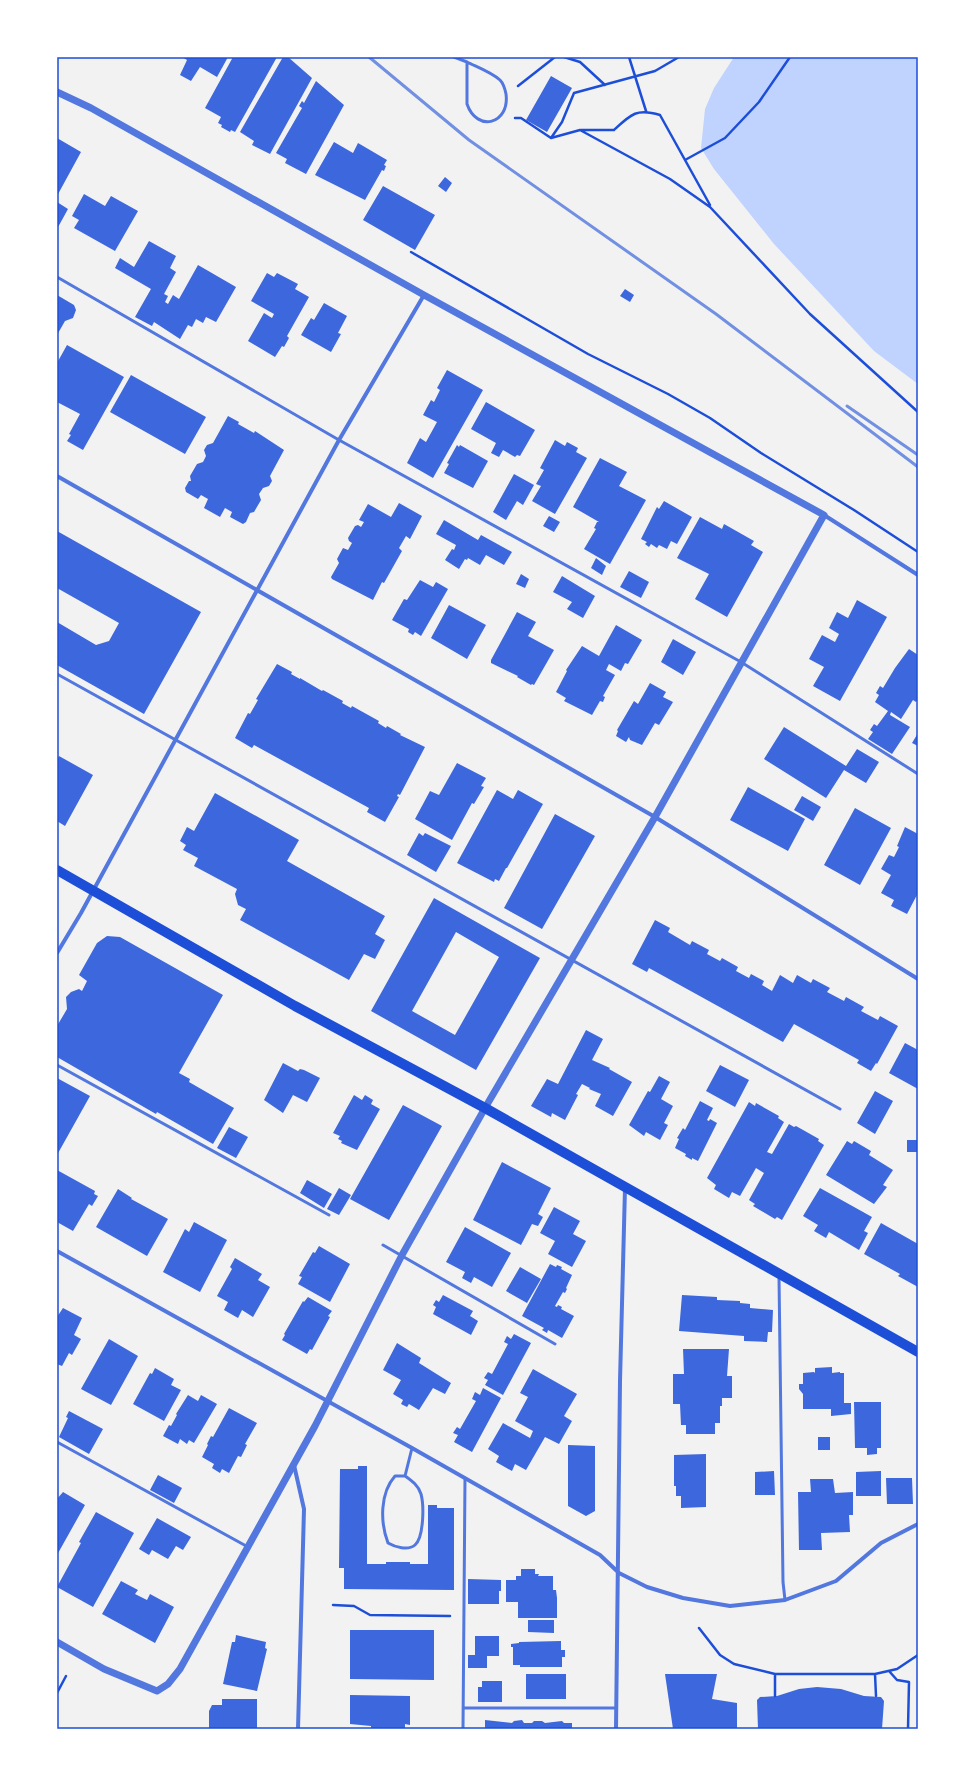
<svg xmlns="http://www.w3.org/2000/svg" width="975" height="1786" font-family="'PT Sans',sans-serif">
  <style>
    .water { fill: #bfd3fe }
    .building { fill: #3d67dc; fill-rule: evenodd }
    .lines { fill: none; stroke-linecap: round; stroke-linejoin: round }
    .path { stroke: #1d4ed8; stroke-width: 2.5 }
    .service { stroke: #5277de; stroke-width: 3 }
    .minor { stroke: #5277de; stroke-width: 4 }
    .tertiary { stroke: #5277de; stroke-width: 7 }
    .primary { stroke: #1d4ed8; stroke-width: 10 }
    .rail { stroke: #7290e2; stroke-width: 3 }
    .neatline { fill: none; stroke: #1d4ed8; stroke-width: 1.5 }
  </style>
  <rect width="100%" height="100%" fill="#f2f2f2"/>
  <path class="water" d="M734,57H918V384L874,351L774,244L714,169L701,148L705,109L714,88Z"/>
  <path class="building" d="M182,57H228L217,77L200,67L191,81L180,75L187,60Z
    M233,57H277L235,132L231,130L230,132L221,127L222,125L218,123L221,117L205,108Z
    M283,57H288L312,78L270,154L252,145L254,141L240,132Z
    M551,76L572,88L547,132L526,120Z
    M316,81L344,105L306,174L285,163L287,159L276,153L302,108L299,106L302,101L304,103Z
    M57,138L81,152L57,196Z
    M334,142L353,153L358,143L387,160L384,165L386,166L384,171L382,170L365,200L315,175Z
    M445,177L452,183L446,192L438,186Z
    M383,186L435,215L415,250L363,220Z
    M84,194L105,206L111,196L138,211L115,251L74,228L79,220L72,216Z
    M57,202L68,209L57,229Z
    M149,241L176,256L170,268L176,272L164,294L168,296L165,302L168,304L173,295L179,299L198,265L236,287L216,322L206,317L203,323L196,319L192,327L188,325L180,339L154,322L152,326L135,317L151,289L115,268L120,258L134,267Z
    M267,273L274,277L277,273L298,284L295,289L309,297L287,336L289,338L284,347L282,346L275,357L248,341L264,313L272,318L274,314L251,301Z
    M625,289L634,295L630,302L620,296Z
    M57,295L74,305L76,310L73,318L65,321L57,335Z
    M324,303L347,316L338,333L341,334L331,352L301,335L311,318L314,320Z
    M67,345L124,377L83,450L67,441L71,435L69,434L80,414L57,402V363Z
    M447,370L483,390L433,478L407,463L420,438L426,442L437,422L423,415L431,400L434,402L440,390L437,388Z
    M131,375L206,417L185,454L110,412Z
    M486,402L535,430L520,456L517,455L515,457L503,450L499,457L491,453L496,443L471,429Z
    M228,416L239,422L238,424L254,433L255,431L284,450L270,476L272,481L269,486L263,488L259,494L261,500L254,512L250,513L246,522L243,524L230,517L232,512L225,508L220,517L204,508L208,499L201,495L198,499L186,492L185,488L189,481H191L190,476L197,464L203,462L206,456L204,450L207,445L213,443Z
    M555,440L565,446L567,442L578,448L576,452L587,458L555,514L532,501L541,486L536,484L544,470L540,468Z
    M457,445L459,447L460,445L488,461L473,488L444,473L449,464L447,463Z
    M600,458L627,472L619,486L646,500L610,564L584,549L596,529L594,528L597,522H599L573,507Z
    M514,474L534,485L523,505L517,501L506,520L493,512Z
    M664,501L692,517L677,544L671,541L667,549L659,545L657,548L651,544L649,547L645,544L647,542L641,539L657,507L659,509Z
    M399,503L422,516L410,539L406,536L399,548L402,551L384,583L382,582L373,600L332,579L331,577L339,563L337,559L343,548L348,550L352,543L349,541L348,538L355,526L358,525L361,527L364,522L359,520L368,504L391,517Z
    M549,516L560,522L554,532L543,526Z
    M700,517L722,529L724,524L754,541L751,545L763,552L727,617L695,599L709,574L677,558Z
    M444,520L478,540L481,535L512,552L504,565L486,555L480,565L468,558L467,560L465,559L459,569L445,560L452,549L454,550L456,545L436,534Z
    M57,531L201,612L144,714L57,665V622L96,645L109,641L119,623L57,588Z
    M596,558L606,566L602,575L591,568Z
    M629,571L649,582L641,598L620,587Z
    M521,574L529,579L525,588L516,584Z
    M562,576L595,596L583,618L567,609L572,602L553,592Z
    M420,580L433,587L436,582L448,589L421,636L415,632L413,635L408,632L409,629L392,620L404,599L407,600Z
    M857,600L887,617L840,701L813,686L824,667L809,659L822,635L835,642L839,634L829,628L837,612L848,618Z
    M449,605L486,625L467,659L431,638Z
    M517,612L536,622L528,636L554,650L534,685L532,684L531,685L517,677L518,676L491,663V660Z
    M616,625L642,640L628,664L625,663L621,671L609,664L606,670L615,675L603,696L605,697L603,702L600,701L592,715L564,701L566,698L556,692L567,671L566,670L582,646L599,656Z
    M673,639L696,652L683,675L661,662Z
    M909,649L918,655V699L916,702L913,700L901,719L891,712L890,715L910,727L892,754L868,739L873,732L870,730L874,724L877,726L888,711L875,702L879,695L876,693L880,686L883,688L895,668Z
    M277,664L292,672L291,674L300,679V678L322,691L323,690L343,701L342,703L351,708L352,706L379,721L378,723L386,728L387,726L401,734L400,735L425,747L400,795L398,794L397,796L399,797L385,822L367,812L369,808L254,745L252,748L235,738L248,713L250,714L258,700L256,699Z
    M650,683L666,692L663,697L673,702L659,725L655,723L642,745L630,740L629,737L626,742L616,736L618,731L617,730L634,701L638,704Z
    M784,727L846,766L857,749L879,762L866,783L844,770L826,798L764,759Z
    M918,733V746L912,743Z
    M59,756L93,775L65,826L57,821V760Z
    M457,763L486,778L481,786L484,787L474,804L472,803L452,840L415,819L430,791L439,795Z
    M748,787L805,819L788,851L730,820Z
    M497,790L513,799L518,790L543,804L507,868H506L499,881L495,879L494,882L457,863Z
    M215,793L299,840L287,861L385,916L375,934L385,940L375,959L364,954L349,980L240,920L246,909L238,905L235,894L237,889L194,866L198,858L183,850L186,845L180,841L187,827L194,831Z
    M802,796L821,807L813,821L794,810Z
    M855,808L891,828L860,885L824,865Z
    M555,814L595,836L542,929L504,908Z
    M905,827L918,834V893L907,914L891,906L894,900L881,893L891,875L881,869L889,855L894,857L899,847L897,846Z
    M419,833L423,836L425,833L451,846L436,872L407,855Z
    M434,898L540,958L476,1070L371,1011ZM456,932L499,957L455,1035L412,1011Z
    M655,920L670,928L668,932L690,945L692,941L709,950L707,954L720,961L722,958L738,967L736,971L749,978L751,974L764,981L762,985L772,991L780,975L793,983L797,975L811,983L813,979L830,988L827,992L844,1001L846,997L864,1007L861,1011L878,1020L880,1016L898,1026L877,1064L876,1063L871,1071L857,1063L859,1060L794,1024L783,1042L649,968L647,972L632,964Z
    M107,936L120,937L223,995L179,1073L190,1079L189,1082L234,1108L213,1144L157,1112L156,1114L57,1057V1026L67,1009L66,997L71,992L79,989L82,991L87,981L79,975L97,943Z
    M586,1030L603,1039L592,1060L610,1068L609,1069L632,1082L613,1116L595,1106L601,1094L589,1089L590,1088L582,1084L576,1094L578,1095L565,1120L552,1113L551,1117L531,1106L547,1079L558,1084Z
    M905,1043L918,1050V1089L889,1073Z
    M283,1063L298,1071L300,1069L304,1070L320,1078L307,1102L293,1095L283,1113L264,1100Z
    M720,1065L749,1080L735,1107L706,1091Z
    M659,1076L670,1082L661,1099L673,1106L664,1123L668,1125L660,1140L646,1132L644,1136L629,1125L648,1091L650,1092Z
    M57,1078L90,1096L57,1155Z
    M875,1091L893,1101L875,1134L857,1123Z
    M354,1095L362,1100L365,1095L373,1100L371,1104L380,1109L357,1150L341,1143L342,1141L338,1139L340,1136L333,1133Z
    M700,1101L713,1108L707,1120L709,1121L710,1119L717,1123L698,1161L692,1158V1160L685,1156L686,1154L675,1148L679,1139L677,1138L683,1128L685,1130Z
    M749,1102L755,1106L756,1103L779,1116L778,1118L784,1122L767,1152L772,1154L789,1124L794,1127L796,1126L819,1139L818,1141L824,1145L782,1220L777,1217L775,1219L753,1206L755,1204L749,1200L764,1173L756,1168L740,1196L732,1192L729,1198L714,1189L716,1185L707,1178Z
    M403,1105L442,1126L389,1220L350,1199Z
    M229,1127L248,1137L236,1158L217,1148Z
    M907,1140H918V1152H907Z
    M847,1141L852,1144L854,1141L871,1151L869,1155L893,1170L883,1185L887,1187L874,1204L826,1175Z
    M502,1162L551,1188L538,1214L543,1217L538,1226L532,1224L521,1245L473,1220Z
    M57,1170L95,1191L94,1194L98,1196L92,1206L89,1204L73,1231L57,1222Z
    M307,1180L332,1194L324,1208L300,1193Z
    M339,1188L351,1195L339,1215L327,1209Z
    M820,1188L872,1217L864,1231L868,1233L859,1250L829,1232L826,1238L814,1231L818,1225L803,1216Z
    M118,1189L132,1198L131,1199L168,1219L147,1256L96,1227Z
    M554,1207L580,1221L573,1234L586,1241L572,1267L548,1254L555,1241L540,1233Z
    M194,1222L227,1240L200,1292L163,1272L185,1229L189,1232Z
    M881,1223L918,1244V1287L898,1276L900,1274L864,1254Z
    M465,1227L511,1253L492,1287L474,1277L471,1283L462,1278L465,1272L446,1262Z
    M319,1246L350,1264L330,1302L298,1284L302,1277L299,1276L313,1252L315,1253Z
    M235,1258L262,1274L258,1280L270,1287L253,1317L242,1310L238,1318L224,1310L228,1302L217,1296L232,1269L230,1267Z
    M550,1264L556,1267L557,1265L562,1267L561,1269L572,1275L566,1288L567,1289L565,1293L563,1292L555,1306L557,1307L558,1305L562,1307L561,1309L574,1316L562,1338L548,1330L547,1333L542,1330L544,1328L522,1316Z
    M520,1267L541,1279L527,1303L506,1291Z
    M443,1295L473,1311L470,1316L478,1321L471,1335L433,1314L436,1307L433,1305L436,1300L439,1302Z
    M682,1295L717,1297V1300L740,1301V1303L750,1304V1308L773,1310L772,1332H768L767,1342L744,1341V1336L679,1331Z
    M308,1297L332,1311L328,1316L330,1317L312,1350L310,1349L307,1354L282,1340L285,1335L284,1334L303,1301L304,1302Z
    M63,1308L82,1318L74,1335L81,1339L72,1355L69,1353L62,1366L57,1364V1317Z
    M514,1334L531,1343L503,1395L485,1385L488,1380L484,1378L488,1372L492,1374L508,1344L504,1342L507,1336L511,1339Z
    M109,1339L138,1356L111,1405L81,1389Z
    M397,1343L421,1358L419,1363L451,1383L445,1394L433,1388L419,1410L409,1404L407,1407L401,1404L403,1400L393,1394L401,1380L383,1370Z
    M683,1349H729L727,1376H732V1398H722V1406H720V1423H715V1434H686V1425H681L680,1404H673V1374H684Z
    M832,1367V1373L840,1372V1373H844V1403H851V1414L831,1416V1409H803V1394L799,1389V1384H803V1373L814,1372L815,1373V1368Z
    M155,1368L174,1379L171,1385L181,1390L164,1421L133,1404L150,1373L152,1374Z
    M533,1369L577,1394L564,1416L572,1421L559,1444L545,1437L526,1470L515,1464L512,1471L496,1462L499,1456L488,1449L503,1423L530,1438L533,1431L515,1421L528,1397L520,1393Z
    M483,1388L501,1398L472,1452L454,1442L458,1435L453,1433L457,1427L460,1429L476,1401L472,1399L475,1392L480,1395Z
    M188,1395L198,1401L201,1395L217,1404L194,1443L189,1440L187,1444L180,1439L178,1444L163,1436L169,1425L171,1426L177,1415L176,1414Z
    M854,1402H881V1448H877V1454L867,1455V1448H855Z
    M229,1408L257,1423L245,1444L247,1445L241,1457L238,1456L229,1473L222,1469L220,1473L212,1468L214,1464L202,1457L208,1445L207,1444L211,1436L213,1437Z
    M69,1411L103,1429L89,1454L59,1437L68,1418L66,1417Z
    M818,1437H830V1450H818Z
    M568,1445L595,1446V1511L586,1516L568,1506Z
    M706,1454V1507L681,1508V1496H676V1486H674V1455Z
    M358,1466H367V1564H386V1562H410V1564H428V1505H437V1508H454V1590L344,1589V1568H339L340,1469H358Z
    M774,1471L775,1495H755V1472Z
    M881,1471V1496H856V1472Z
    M158,1475L182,1488L174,1503L150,1490Z
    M886,1478H912L913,1504H887Z
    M810,1479H833L835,1493L853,1492V1515H849L850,1532L821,1533L822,1550H799L798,1492H811Z
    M63,1492L85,1505L57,1555V1499Z
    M96,1512L134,1533L93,1607L57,1587L81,1543L79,1542Z
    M157,1518L191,1537L183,1550L176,1546L168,1559L152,1550L149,1555L139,1549Z
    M521,1569H535V1574H539L538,1576H553V1590H556L557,1598V1618H518V1602H506V1580H516V1576H521Z
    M468,1579L501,1580V1591H499V1604H468Z
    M121,1581L138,1590L135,1594L147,1600L150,1594L174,1607L155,1643L102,1614Z
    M528,1620H554V1633L528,1632Z
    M350,1630H434V1680L350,1679Z
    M236,1635L266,1642L265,1648L267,1649L257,1691L223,1684L232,1642H235Z
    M475,1636H499V1656H487V1668H468V1655H475Z
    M561,1641V1650H565V1657H562V1667H520V1665H513V1647H511V1644L519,1643V1642Z
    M526,1674H566V1699H526Z
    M665,1674H717L712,1699L737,1703V1729H673Z
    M482,1681H502V1702H478V1687H482Z
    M817,1687L841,1689L864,1696L881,1697L884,1701L882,1729H758L757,1700L760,1697L777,1696L799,1689Z
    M350,1695L410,1696V1725L405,1724V1729H371V1726L350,1724Z
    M222,1699H257V1729H209V1711L212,1705H222Z
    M485,1720L512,1723L514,1721L522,1720L524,1723H532L534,1721H542L545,1723L562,1721L564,1723H572V1729H485Z"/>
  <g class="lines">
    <path class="path" d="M564,57L580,62L605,85
      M629,57L646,111
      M518,86L555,57
      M515,118H521L551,138L562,122L574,93L655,71L679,57
      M581,130H614C631,114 637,108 660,115L710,205
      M551,138L580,130L670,179L710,207L810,314L918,412
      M685,160L725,138L759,102L790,57
      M411,252L588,354L668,394L710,418L761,453L854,510L918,552
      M333,1605L354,1606L370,1615L450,1616
      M699,1628L720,1655L734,1664L775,1674H875L897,1669L918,1655
      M889,1671L897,1680L909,1682L908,1729
      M875,1674L876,1696
      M57,1693L66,1676
      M775,1696V1674"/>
    <path class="service" d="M454,57L467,62
      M467,62C477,67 491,72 500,80C504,84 505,89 506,94C510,124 477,133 467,104Z
      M57,277L339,440L741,662L918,774
      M57,674L840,1109
      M57,1065L329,1215
      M383,1245L555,1344
      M779,1277L783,1582L785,1600
      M57,1442L248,1547
      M405,1476C412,1481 418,1485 421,1494C424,1505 424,1537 415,1545C408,1551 395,1547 388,1543C380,1522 380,1493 395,1476H405L412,1448
      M463,1708H616
      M463,1729L465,1478"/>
    <path class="minor" d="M57,476L655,817L918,979
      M824,515L918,575
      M57,953L81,913L339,440L424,295
      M57,1251L412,1448L600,1555L619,1573L647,1587L683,1598L730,1606L785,1600L836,1581L881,1543L918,1524
      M294,1465L304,1509L298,1729
      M616,1729L620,1381L625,1188"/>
    <path class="tertiary" d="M57,92L91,108L424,295L824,515L655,817L485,1108L402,1255L315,1426L180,1669L168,1684L157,1691L104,1669L57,1642"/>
    <path class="primary" d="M57,870L295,1006L485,1108L918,1352"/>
    <path class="rail" d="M369,57L469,140L716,314L918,467
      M847,406L918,455"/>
  </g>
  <rect width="975" height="1786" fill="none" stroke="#ffffff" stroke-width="116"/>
  <rect x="58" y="58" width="859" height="1670" class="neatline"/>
</svg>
